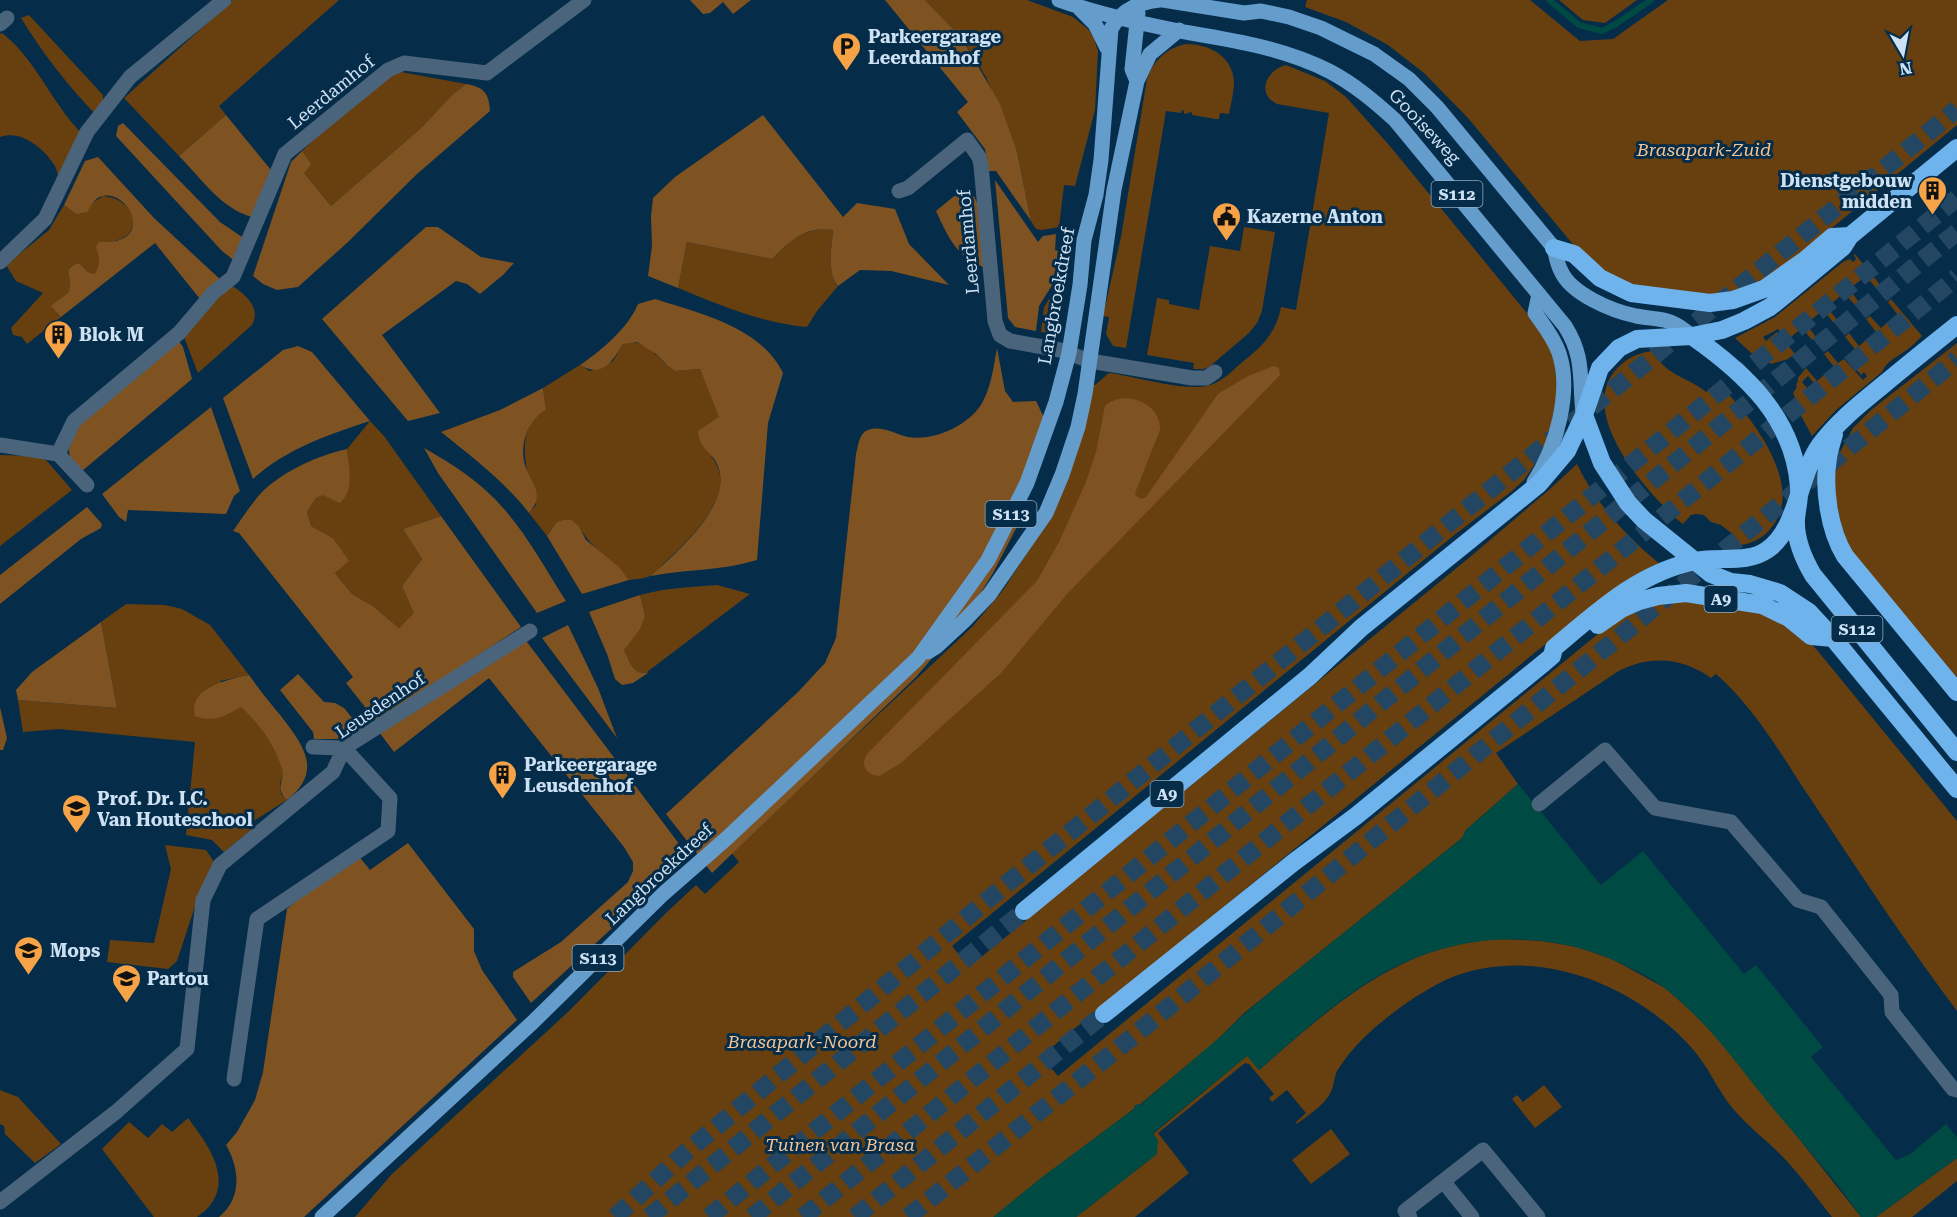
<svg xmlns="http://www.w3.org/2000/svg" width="1957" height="1217" font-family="'Roboto Serif',serif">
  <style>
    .green { fill: #68400f; fill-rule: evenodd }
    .forest { fill: #7f5221 }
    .water { fill: #004a44 }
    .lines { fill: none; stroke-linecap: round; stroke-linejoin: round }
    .stream { stroke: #004a44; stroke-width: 6 }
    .highway-tunnel { stroke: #234762; stroke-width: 18; stroke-dasharray: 18 9; stroke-linecap: butt }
    .minor { stroke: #49647b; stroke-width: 15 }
    .major { stroke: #649ccc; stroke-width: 15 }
    .highway { stroke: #6fb3ec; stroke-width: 18 }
    .labels { text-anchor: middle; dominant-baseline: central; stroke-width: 6; stroke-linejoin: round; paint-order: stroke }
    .shield { fill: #052c49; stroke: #91abc0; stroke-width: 1.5 }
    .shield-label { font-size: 16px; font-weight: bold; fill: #cde1f3 }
    .poi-label { font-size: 18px; font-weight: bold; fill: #cde1f3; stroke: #052c49; text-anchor: start }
    .street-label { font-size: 18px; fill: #cde1f3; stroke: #052c49 }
    .park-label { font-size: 18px; font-style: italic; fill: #f5c495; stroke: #052c49 }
  </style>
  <rect width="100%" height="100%" fill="#052c49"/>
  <path class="green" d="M233,0H339L219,106L226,115L179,156L124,98Z
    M925,0H1027L1073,17L1089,30L1094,38L1098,51L1095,110L1075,186L1064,185L1059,227L1042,230L1036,229L1031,221L1017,152L986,77L961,37Z
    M1307,0H1530L1580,41L1613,39L1668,0H1957V125L1822,236L1758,285L1709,297L1619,283L1576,248L1468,118L1424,73L1388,45L1346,22L1305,7Z
    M1559,0H1637L1605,23L1583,20Z
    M29,15L103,95V108L98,117C69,87 43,54 21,18Z
    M2,33C27,52 43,83 61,108C67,118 75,126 82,134L59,180C58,176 57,170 55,166C45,149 21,129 0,137V34Z
    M1186,44C1208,44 1232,55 1234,81C1234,92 1231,104 1229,114L1220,113L1219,119H1216L1192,115V112L1184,114V111L1182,110L1181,113L1166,111L1126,348L1113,346L1106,334L1109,317L1103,316L1121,237L1147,79C1153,60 1167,48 1186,44Z
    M1286,65L1325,81L1346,97L1389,145L1540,329L1551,351L1555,365L1557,393L1549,436L1537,461L1524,480L1512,491L1453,536L952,946L969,967L1470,557L1550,489L1577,464C1596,504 1626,536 1661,565L1543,646L1041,1056L1058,1076L1610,624L1641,607L1685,600L1766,612L1808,641L1817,650L1957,821V1011C1906,943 1859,872 1812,801C1783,758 1756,709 1716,674L1711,678C1681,657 1649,655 1617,672L1496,753L1518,784L1466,830L1462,838L1280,984L1243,1014L1215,1042L1139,1105L1079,1150L998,1217H355L392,1174L569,1011L666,913L696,885L705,894L739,862L731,852L955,643L973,626L1003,590L1042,530L1093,385H1095L1109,373C1135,376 1191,394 1213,384C1226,379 1236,367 1246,359C1264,345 1277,330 1281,307L1296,310L1329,113L1277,104C1256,94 1266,70 1286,65Z
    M401,72L466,84L452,95L421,128L331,206L304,173L302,151L381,75Z
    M103,196C140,199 148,245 99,242L100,267L94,274L88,272L79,263L73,265L68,270L70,281L69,292L52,306L61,317L27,344L22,337L13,335L11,328L43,293L16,281L6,265L49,230L64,205L76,214Z
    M1244,227L1275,232L1262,311L1257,323L1249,333L1209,367L1203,369H1193L1194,363L1147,355L1157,298L1169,300V304L1199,310L1210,246L1240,251Z
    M825,229L833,230C832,246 826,272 838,286L817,311L807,327C761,323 720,305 678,288L687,242L772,259C790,241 800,231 825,229Z
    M1855,254L1880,285L1876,288L1866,276L1849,289L1859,302L1855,305L1844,293L1827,307L1837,320L1834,323L1823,310L1806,324L1816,337L1812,340L1802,328L1787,340L1778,329L1763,337L1766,341L1777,332L1795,354L1788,359L1771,364L1765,360L1760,361L1735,338L1775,317L1843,262L1850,259L1853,262L1856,259L1854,255Z
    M1061,281L1063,306L1059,325L1046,333L1041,332L1044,307Z
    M234,287C247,296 261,308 252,325L198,373L184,337C196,320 212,290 234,287Z
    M1891,299L1922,336C1917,341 1913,345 1908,349C1899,356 1886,361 1882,372L1836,410L1812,436L1798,410L1799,406L1793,393L1797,387L1796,384L1798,382V378L1806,368L1817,381L1834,367L1824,354L1828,351L1838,363L1844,359L1863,380L1867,376L1864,372L1861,375L1846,357L1855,349L1845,337L1849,333L1859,346L1876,332L1866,319L1870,316L1881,328L1897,314L1888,302ZM1808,376L1818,388L1812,394L1802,382Z
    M628,342C649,341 659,361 675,371L700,369L720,417L711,456C718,465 722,475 720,487C715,515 685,544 665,562C661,566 657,572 652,575C646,579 635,579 629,580C613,558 592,551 579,526L556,523L547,536L529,513L536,505C528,475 511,430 546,410L543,388L580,365L590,371L613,361L623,344Z
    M1957,343V683L1846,547L1833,487L1839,454L1853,428L1871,410Z
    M1654,351C1662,374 1690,378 1706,392L1717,383C1748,411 1804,482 1774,524C1765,538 1751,545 1734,546V535L1721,525L1711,522L1704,515L1696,514L1691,515L1683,524L1679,521C1647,492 1579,417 1614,372C1624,359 1638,352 1654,351Z
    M370,421L384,436L441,516L403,529L422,559L402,586L415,613L399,628L373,606L352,594L335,573L348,561L333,538L311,526L307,512L316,498L350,481L347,449Z
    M0,455L32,456L46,460L72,490L0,546Z
    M717,585L750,594L647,672L648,673L638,672L631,665L624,650L645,616L640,595C665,588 691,587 717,585Z
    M126,604L165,605L182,609L210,625L249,675L220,681L241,707L256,720L271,743L282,766L283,774L280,783L281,794L287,800L247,825L251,830L224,852L212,840L186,835L195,742L59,729L23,732L18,700L117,708L101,622Z
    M165,845L206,850L214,862L200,891L177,961L168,969L107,962L110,940L154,943L171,869Z
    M1502,939L1542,941L1578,947L1614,960L1665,988L1688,1008L1724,1044L1861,1217H1832C1815,1196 1799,1173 1780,1154C1765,1139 1748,1126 1734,1110C1717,1090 1708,1065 1690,1046C1633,984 1538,946 1455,976C1433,985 1411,999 1393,1013C1372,1029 1353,1046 1339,1068C1334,1075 1335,1081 1332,1089C1328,1103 1308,1115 1297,1124L1296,1122L1306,1113L1287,1090L1272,1102L1269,1098L1274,1094L1249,1064L1245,1063L1158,1133L1189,1173L1135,1217H1076L1157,1154L1153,1134L1248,1055L1259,1070C1333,1006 1399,943 1502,939Z
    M1544,1085L1562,1107L1535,1128L1512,1099L1517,1095L1523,1102Z
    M0,1090L18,1097L61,1144L35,1163L5,1134L4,1126L0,1124Z
    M188,1118C205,1141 232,1175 211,1204C208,1209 202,1213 197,1217H154L102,1149L129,1122L148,1138L162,1124L172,1132Z
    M1331,1129L1350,1154L1311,1184L1292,1160Z
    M1957,1158V1181L1912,1217H1876Z"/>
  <path class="forest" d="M690,0H751L733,14L723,2L710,13L703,14Z
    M885,0H925L961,37L1000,104L1017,152L1031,221L996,171H989L985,149L957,112L968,102Z
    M466,84C484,87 489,93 490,111L417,174L348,242L298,287L277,290L263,284L253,276L291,162L302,151L311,164L304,173L331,206L421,128L452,95Z
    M226,115L271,170L253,217C222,210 201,178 179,156Z
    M763,115L843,217L857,203L895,209L909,244L949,285L891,271L860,270L838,286C826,272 832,247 833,230C806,226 791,240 772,259L687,242L678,288L648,276L652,246L651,216L653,198L675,177Z
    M123,123L220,222L245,239L236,262L222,251L116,136L118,126Z
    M98,157L154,218L222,281L200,299L155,243L61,317L51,306L69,292L70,281L68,270L73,265L79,263L88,272L94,274C102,264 99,258 96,247L99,242C157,245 129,190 103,196C95,197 91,206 87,212L76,214L64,205L85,161Z
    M995,180L1038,242L1043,236L1056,234L1055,250L1058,251L1054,282L1039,306L1036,331L1015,327L1008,318Z
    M968,190C985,202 985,248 988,269C957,258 949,239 936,211L953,197Z
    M426,227H438L481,257L514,263L503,275L480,294L467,284L456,281L382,335L440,413L408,421L322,319Z
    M655,299C699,313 761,327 783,373L768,423L757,560C722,571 687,569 651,576C676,552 733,506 718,466C713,452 699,450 698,431L719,417L700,369L675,371L668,366L656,354L637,342L623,344C612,362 602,378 580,365C600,352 629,327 638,304Z
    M178,340L183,347L192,379L82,471C78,467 72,461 70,456C65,444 78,428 84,420Z
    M298,346L312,352L370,421C327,435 286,449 253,479L223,398L283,350Z
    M997,348L1005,391L1013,402L1036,401L1050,430L1020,521L993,573L974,604L946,642L916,677L712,873L666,814L798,692L825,663L836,638L856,454C858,447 859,433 868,430C881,425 895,434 908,437C935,442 975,423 985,397C992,382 994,364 997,348Z
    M1274,366L1279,368L1280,375L1068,593L1001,673L901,763L879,776C866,775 860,765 867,754L1037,581L1059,542L1086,482L1096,452L1105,406C1123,388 1162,403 1160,430L1135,493L1136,496L1142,499L1146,497L1218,394L1248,376Z
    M543,388L546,410C528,420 519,445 525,465C531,485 546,493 529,513C504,481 472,457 441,432L500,410Z
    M211,407L240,491L234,496L226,514L128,510L126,522L119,517L102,494Z
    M424,448C453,464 482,483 504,509C528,536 546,570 566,601L537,613L438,473Z
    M347,449C349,470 355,488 340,503L323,495L316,498L307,512L311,526L333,538L349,561L335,573L352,594L373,606L399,628L414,613L402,586L422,559L403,529L441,516L521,627L377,722L346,683L353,677L239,533L233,531C243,517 252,502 264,490C286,470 319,455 347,449Z
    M87,507L102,524L101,528L81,539L0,604V575Z
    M563,520H571L579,526L586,540L619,567L629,580L582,594L547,536L556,523Z
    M640,595L645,616L640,629L624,650L631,665L638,672L648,673L633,683L622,685L615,679L607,654L589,612Z
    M101,622L117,708L18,700L16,690L32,672Z
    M568,625L598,688L617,738L542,638Z
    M524,638L689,857L531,1003L513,977V972L561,942L628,882L633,871V862L624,847L489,678L394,752L379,732Z
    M298,674L324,702L335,703L344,708L363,731L351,739H314L313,732L280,690Z
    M249,675C259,689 270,703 281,716C303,745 324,771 287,800C273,787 287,780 281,766C273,743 259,723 241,707C225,716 214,723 195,716C187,688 229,679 249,675Z
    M0,707L7,738L3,750H0Z
    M408,843L474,929V951L482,970L517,1020L304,1217H219C242,1199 240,1169 226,1145L237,1132L255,1100L263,1072L287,909L354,850L370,870Z"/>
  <path class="water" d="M1518,784L1601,885L1643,851L1744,974L1756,965L1823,1047L1811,1057L1896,1160L1910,1154L1946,1124L1957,1137V1158L1876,1217H1861C1833,1176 1798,1139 1767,1101C1733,1059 1709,1024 1667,990C1654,979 1638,972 1624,965C1546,927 1455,932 1380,975C1336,1000 1297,1037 1259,1070L1247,1056L1153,1133L1158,1140L1157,1154L1076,1217H993L1042,1177L1134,1109V1106L1138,1104L1140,1105L1220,1037L1243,1015L1280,984L1462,838L1466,830Z"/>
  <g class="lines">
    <path class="stream" d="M1549,0L1579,25L1602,31L1616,24L1651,0"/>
    <path class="highway-tunnel" d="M615,1217L685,1153L1009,882L1957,109
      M649,1217L1024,911
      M709,1217L1957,198
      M752,1217L1957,232
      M803,1217L1957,277
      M855,1217L1104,1014
      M908,1217L1131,1038L1957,359"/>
    <path class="minor" d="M0,24L7,18
      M899,191L908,188L967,140L979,157L981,165L995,321L1000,335L1010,341L1060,350L1090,361L1192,378H1206L1215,372
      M0,262L45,219L87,132L130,77L224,0
      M0,445L58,454
      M87,485L58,454L74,421L179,333L213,293L233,277L285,154L388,70L404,63L487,73L584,0
      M1539,804L1605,750L1655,808L1731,822L1798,900L1821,907L1891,995L1892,1012L1953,1089L1957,1090
      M234,1079L257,919L388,831L390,798L344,748L313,747
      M1443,1181L1472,1217
      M0,1202L116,1112L187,1049L203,900L220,865L333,772L344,748L530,631
      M1410,1217L1405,1211L1483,1150L1538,1217"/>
    <path class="major" d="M1059,0C1098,14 1138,23 1179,31C1231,40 1281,47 1329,71C1354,84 1375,102 1395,120L1565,326C1585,358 1579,378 1583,413
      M1163,0L1244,13L1261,11L1289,17L1321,28L1374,54L1409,79L1437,107L1554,248C1556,255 1557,264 1561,271C1571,294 1612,311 1636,316C1664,321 1668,316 1692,336
      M1080,9L1095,24L1107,48
      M1137,81L1150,54L1179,30
      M1534,482C1556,448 1572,392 1559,353C1554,338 1544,326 1535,313L1539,294
      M928,652L936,647L964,621L989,595L1046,513L1062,475L1078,427L1085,394L1114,190L1137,81L1132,69L1138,13
      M322,1217L533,1022L663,894L727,838L918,658L988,560L1027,483L1056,402L1069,353L1080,285L1084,240L1096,195L1101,160L1111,29C1121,10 1139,2 1160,0"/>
    <path class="highway" d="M1554,248L1574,254L1600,278L1631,293L1710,303L1733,300L1764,289L1805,260L1832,237L1850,236
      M1692,336C1745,373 1794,418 1799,487C1800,497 1797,508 1796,519C1795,539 1803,558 1813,575L1957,752
      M1584,415L1602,463L1628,503L1644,520L1711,574L1731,582L1750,584L1780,593L1809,612L1833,638L1957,789
      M1834,434C1832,442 1829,450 1828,458C1823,488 1829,530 1845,556L1957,692
      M1598,625L1621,609L1639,601L1658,596L1686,593L1762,605L1789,618L1811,636L1833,638
      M1024,911L1310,676L1361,628L1539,484L1567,451L1584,415L1600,368L1619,348L1637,339L1692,336L1722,330L1744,321L1770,307L1790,291L1843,247L1850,236L1957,148
      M1104,1014L1294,862L1356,816L1545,662L1552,656L1554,648C1597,612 1639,572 1696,561C1719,556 1747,564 1767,550C1798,529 1798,476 1820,445C1838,421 1860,404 1883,385C1907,365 1932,345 1957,325"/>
  </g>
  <defs>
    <symbol id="parking-pin" viewBox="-11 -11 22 30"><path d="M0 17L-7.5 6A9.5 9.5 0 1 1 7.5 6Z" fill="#f5a346" stroke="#052c49"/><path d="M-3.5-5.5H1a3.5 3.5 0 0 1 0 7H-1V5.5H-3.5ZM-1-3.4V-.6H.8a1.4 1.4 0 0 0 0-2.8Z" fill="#111"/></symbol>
    <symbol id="building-pin" viewBox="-11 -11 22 30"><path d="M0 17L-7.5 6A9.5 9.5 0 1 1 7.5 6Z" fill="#f5a346" stroke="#052c49"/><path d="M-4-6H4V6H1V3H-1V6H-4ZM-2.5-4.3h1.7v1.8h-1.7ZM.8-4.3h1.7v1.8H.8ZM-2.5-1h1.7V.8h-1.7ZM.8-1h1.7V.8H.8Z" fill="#111"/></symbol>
    <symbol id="civic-pin" viewBox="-11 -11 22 30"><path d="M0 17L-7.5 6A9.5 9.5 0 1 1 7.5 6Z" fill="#f5a346" stroke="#052c49"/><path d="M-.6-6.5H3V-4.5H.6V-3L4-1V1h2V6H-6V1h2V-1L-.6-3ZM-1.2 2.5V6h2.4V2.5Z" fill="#111"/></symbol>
    <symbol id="school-pin" viewBox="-11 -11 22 30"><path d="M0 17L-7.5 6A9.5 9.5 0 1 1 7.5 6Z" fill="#f5a346" stroke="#052c49"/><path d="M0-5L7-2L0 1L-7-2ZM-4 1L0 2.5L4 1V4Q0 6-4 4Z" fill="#111"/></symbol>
  </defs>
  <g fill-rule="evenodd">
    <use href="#parking-pin" x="830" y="30" width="33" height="45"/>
    <use href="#building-pin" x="1916" y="174" width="33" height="45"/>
    <use href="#civic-pin" x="1210" y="200" width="33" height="45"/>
    <use href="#building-pin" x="42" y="318" width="33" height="45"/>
    <use href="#building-pin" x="486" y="758" width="33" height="45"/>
    <use href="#school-pin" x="60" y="792" width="33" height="45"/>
    <use href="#school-pin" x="12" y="934" width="33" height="45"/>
    <use href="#school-pin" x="110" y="962" width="33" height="45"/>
  </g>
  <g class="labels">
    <g class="shield">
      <rect x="1431.5" y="181" width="51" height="26" rx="4.5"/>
      <rect x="985.5" y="501" width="51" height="26" rx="4.5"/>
      <rect x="1704.5" y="586" width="33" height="26" rx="4.5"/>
      <rect x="1831.5" y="616" width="51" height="26" rx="4.5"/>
      <rect x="1150.5" y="781" width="33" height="26" rx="4.5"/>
      <rect x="572.5" y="945" width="51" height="26" rx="4.5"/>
    </g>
    <g class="shield-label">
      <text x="1457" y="194">S112</text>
      <text x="1011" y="514">S113</text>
      <text x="1721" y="599">A9</text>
      <text x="1857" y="629">S112</text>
      <text x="1167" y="794">A9</text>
      <text x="598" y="958">S113</text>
    </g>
    <g class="poi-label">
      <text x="868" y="36">Parkeergarage<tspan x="868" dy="21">Leerdamhof</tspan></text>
      <text x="1912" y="180" text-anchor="end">Dienstgebouw<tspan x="1912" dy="21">midden</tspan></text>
      <text x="1247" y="216">Kazerne Anton</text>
      <text x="79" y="334">Blok M</text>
      <text x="524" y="764">Parkeergarage<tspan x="524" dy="21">Leusdenhof</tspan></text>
      <text x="97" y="798">Prof. Dr. I.C.<tspan x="97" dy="21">Van Houteschool</tspan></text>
      <text x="50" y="950">Mops</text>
      <text x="147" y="978">Partou</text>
    </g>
    <g class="street-label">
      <text transform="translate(331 92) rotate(-39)">Leerdamhof</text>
      <text transform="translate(1425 126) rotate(47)">Gooiseweg</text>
      <text transform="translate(968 242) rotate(-95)">Leerdamhof</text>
      <text transform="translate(1056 296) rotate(-80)">Langbroekdreef</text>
      <text transform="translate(380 705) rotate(-34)">Leusdenhof</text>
      <text transform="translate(659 874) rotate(-43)">Langbroekdreef</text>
    </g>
    <g class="park-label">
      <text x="1704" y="149">Brasapark-Zuid</text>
      <text x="802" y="1041">Brasapark-Noord</text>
      <text x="840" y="1144">Tuinen van Brasa</text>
    </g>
  </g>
  <g transform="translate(1903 54) rotate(170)" stroke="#052c49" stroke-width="4.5" paint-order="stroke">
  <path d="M0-4.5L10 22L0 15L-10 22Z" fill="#cde1f3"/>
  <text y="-9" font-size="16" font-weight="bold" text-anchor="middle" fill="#cde1f3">N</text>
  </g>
</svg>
